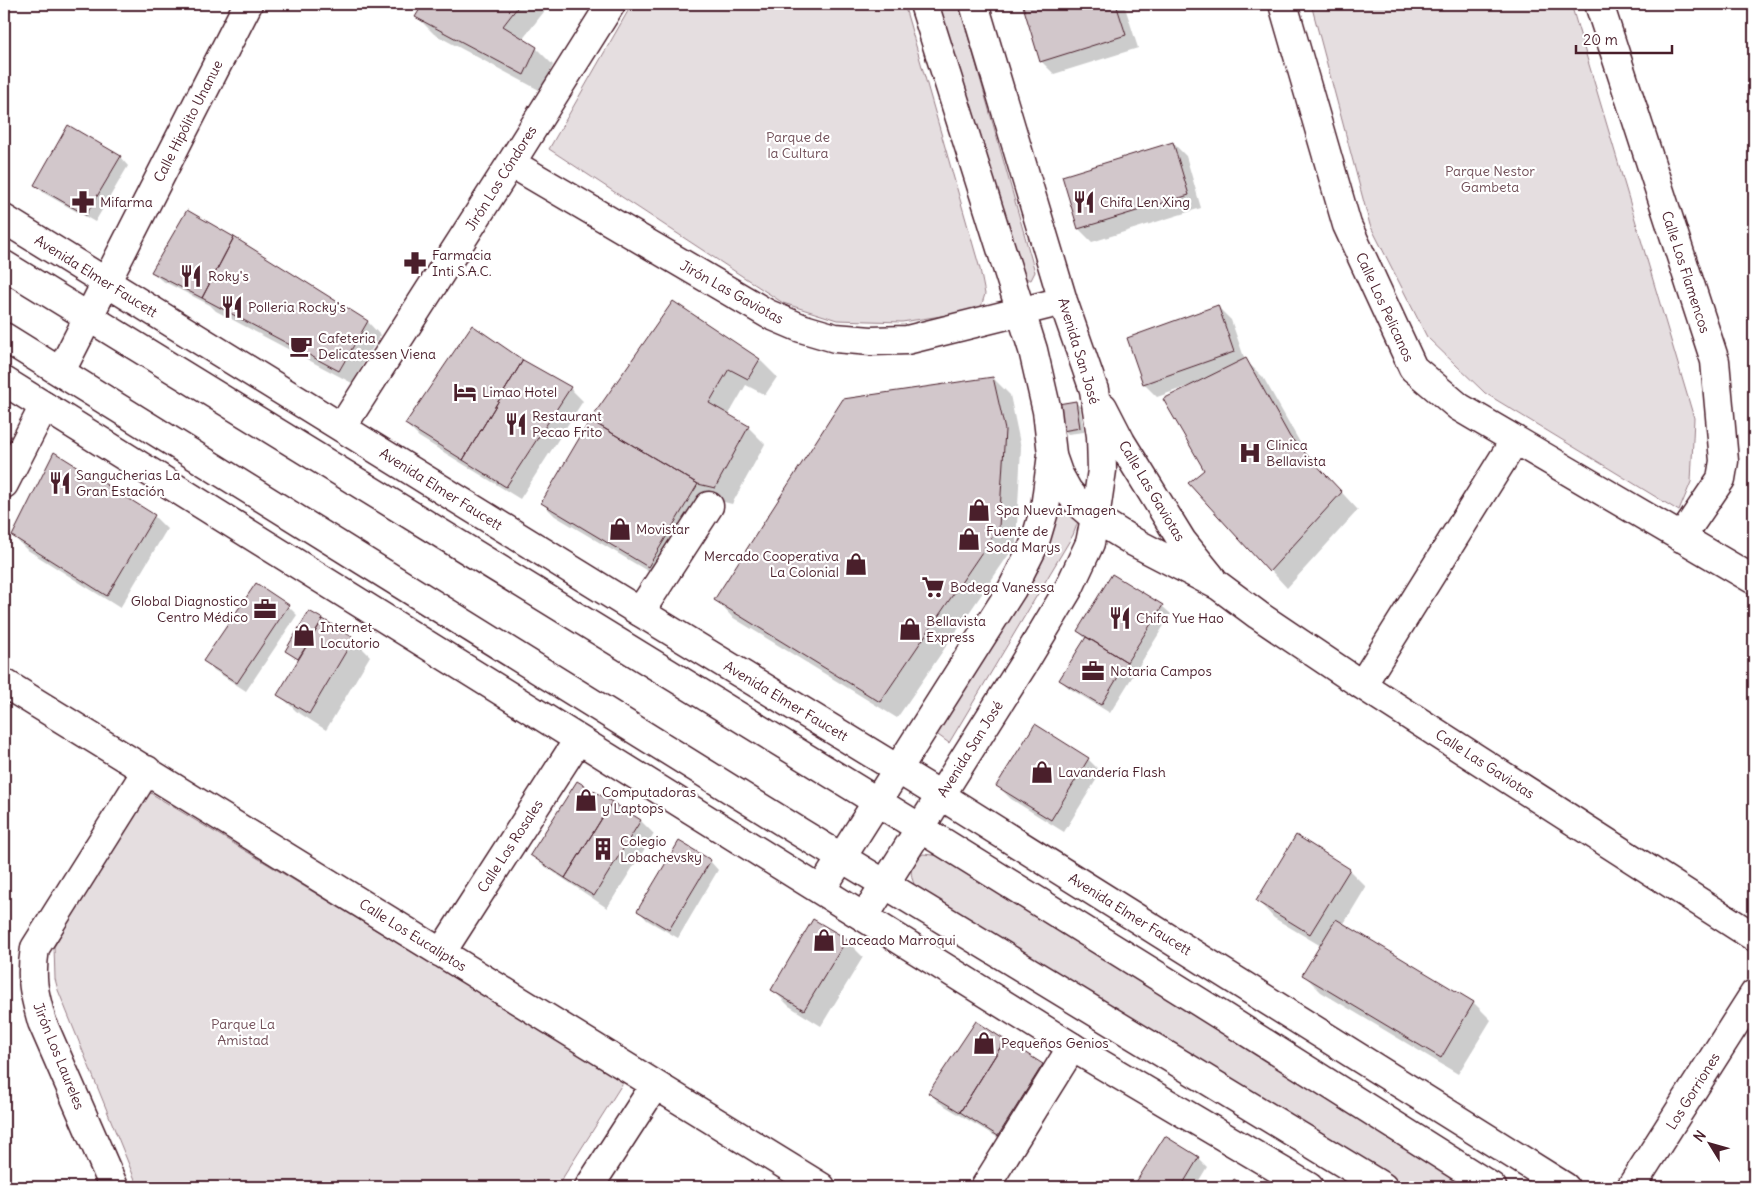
<svg xmlns="http://www.w3.org/2000/svg" width="1758" height="1191" font-family="Delius,sans-serif">
  <style>
    .green { fill: #e5dee0; stroke: #987e86 }
    .shadow { fill: #0003 }
    .building { fill: #d2c7cb; stroke: #4a1f2b }
    .lines { fill: none; stroke-linecap: round; stroke-linejoin: round }
    .minor-casing { stroke: #4a1f2b; stroke-width: 31 }
    .major-casing { stroke: #4a1f2b; stroke-width: 31 }
    .minor { stroke: #fff; stroke-width: 28 }
    .major { stroke: #fff; stroke-width: 28 }
    .labels { text-anchor: middle; dominant-baseline: central; stroke-width: 4.5; stroke-linejoin: round; paint-order: stroke }
    .street-label { font-size: 14px; fill: #4a1f2b; stroke: #fff }
    .park-label { font-size: 14px; fill: #714f58; stroke: #fff }
    .poi-label { font-size: 14px; fill: #4a1f2b; stroke: #fff; text-anchor: start }
  </style>
  <rect width="100%" height="100%" fill="#fff"/>
  <filter id="ink" filterUnits="userSpaceOnUse"><feTurbulence type="fractalNoise" baseFrequency=".02" numOctaves="2"/><feDisplacementMap in="SourceGraphic" scale="10" xChannelSelector="R" yChannelSelector="G"/><feConvolveMatrix kernelMatrix="1 2 1 2 8 2 1 2 1" color-interpolation-filters="sRGB"/></filter>
  <g filter="url(#ink)">
    <path class="green" d="M632,4H904L980,269L985,294L980,310L902,322L837,320L783,303L549,149Z
      M935,4H959L1035,272L1031,280L1015,275Z
      M1311,4H1571L1694,418L1691,482L1679,511L1485,393L1427,337L1370,225Z
      M1059,489L1079,519L1073,535L949,743L931,730Z
      M144,789L624,1081L557,1187H138L58,990L55,979L54,947Z
      M923,854L942,856L1473,1187H1397L915,887C909,871 909,864 923,854Z"/>
    <path class="shadow" d="M425,4H550L522,40L536,48L553,65L541,91L434,34L417,17Z
      M1035,4H1124L1138,48L1054,74L1041,61L1024,7Z
      M1173,143L1186,156L1201,208L1092,242L1079,229Z
      M120,157L128,166L95,222L44,193L35,184Z
      M233,238L368,322L380,335L352,383L216,311L210,305L161,280L152,272Z
      M673,302L760,360L777,377L765,395L746,385L728,416L748,427L765,444L732,504L716,500L661,579L555,516L542,503Z
      M1218,307L1231,320L1245,360L1263,377L1307,455L1358,510L1287,588L1190,483L1206,470L1191,385L1157,397L1144,384L1128,339Z
      M522,361L570,388L583,401L520,499L419,437L406,424Z
      M993,378L1010,395L1021,448L1016,544L897,718L732,617L716,600Z
      M1076,402L1080,407L1084,432L1068,434L1064,430Z
      M54,454L154,516L167,529L120,608L26,549L13,536Z
      M256,585L288,606L297,615L246,691L214,670L205,661Z
      M1162,606L1171,614L1110,713L1069,688L1060,680L1086,639L1078,631Z
      M322,620L353,639L370,656L326,730L296,711L279,694L299,660L286,651Z
      M1088,759L1101,772L1064,832L1011,799L998,786Z
      M611,803L641,821L654,834L607,908L540,863L532,855Z
      M1297,837L1349,870L1366,887L1343,925L1474,1003L1491,1020L1458,1074L1321,992L1304,975L1321,946L1274,918L1258,901Z
      M710,861L718,870L678,938L647,920L639,911Z
      M814,920L846,940L863,957L821,1026L789,1006L772,989Z
      M1043,1065L1051,1073L1007,1143L938,1102L930,1093Z
      M1165,1138L1198,1158L1207,1167L1195,1187H1135Z"/>
    <path class="building" d="M423,4H520L503,26L537,47L524,75L415,17Z
      M1031,4H1116L1126,35L1040,62L1023,6Z
      M68,125L121,156L86,215L34,185Z
      M1173,142L1189,195L1078,229L1062,176Z
      M187,210L234,237L202,298L151,272Z
      M234,237L368,321L339,371L202,298Z
      M673,301L760,359L748,379L729,369L709,403L749,426L715,488L698,484L590,420Z
      M1218,305L1234,352L1143,384L1127,338Z
      M472,325L523,360L463,460L405,424Z
      M1246,358L1290,437L1342,492L1269,572L1188,483L1204,470L1163,399Z
      M523,360L571,387L506,487L463,460Z
      M993,377L1005,430L999,527L880,702L714,600L843,399Z
      M1076,401L1080,428L1062,431L1058,404Z
      M590,420L698,484L648,567L541,503Z
      M54,452L155,515L107,596L12,536Z
      M1112,574L1163,605L1127,662L1077,631Z
      M256,583L289,605L237,683L203,661Z
      M309,611L323,619L298,659L285,651Z
      M323,619L354,638L309,714L277,695Z
      M1086,637L1127,662L1101,705L1059,680Z
      M1035,724L1089,758L1051,820L996,786Z
      M577,781L612,802L565,878L530,855Z
      M612,802L641,820L594,896L565,878Z
      M1296,835L1350,869L1310,934L1256,901Z
      M679,841L711,860L669,930L637,911Z
      M813,919L847,939L804,1010L771,990Z
      M1336,919L1474,1002L1441,1058L1302,975Z
      M976,1021L1005,1040L960,1112L928,1093Z
      M1005,1040L1043,1064L998,1136L960,1112Z
      M1165,1136L1199,1157L1181,1187H1133Z
      M1234,1179L1247,1187H1228Z"/>
    <g class="lines">
      <defs>
        <path id="minor" d="M1283,4L1347,225L1413,368L1459,407L1754,580
          M1599,4L1715,361L1724,461L1721,479L1681,538
          M511,163L768,314L801,328L835,338L871,341L907,340L1063,301
          M61,371L248,4
          M1103,407L1121,442L1182,541L1211,577
          M342,427L511,163L611,4
          M1052,456L1058,473L1068,491L1081,506L1095,518L1134,542L1219,586L1258,615L1362,685L1754,937
          M4,484L44,406
          M640,612L709,506
          M4,683L821,1187
          M1362,685L1515,440
          M821,890L1012,589L1034,545L1045,508L1052,454L1047,411L1033,350L1021,312L924,4
          M864,917L1023,665L1069,588L1090,543L1095,518L1102,470L1101,436L1094,390L1063,301L974,4
          M441,953L578,740
          M114,1187L42,1022C34,993 30,979 35,948L147,770
          M589,1187L655,1085
          M985,1187L1072,1047
          M1631,1187L1754,994"/>
        <path id="major" d="M4,219L640,612L940,795L1565,1187
          M4,265L920,828L1225,1018L1492,1187
          M4,337L801,833L1383,1187
          M4,381L1072,1047L1309,1187"/>
      </defs>
      <use href="#minor" class="minor-casing"/>
      <use href="#major" class="major-casing"/>
      <use href="#minor" class="minor"/>
      <use href="#major" class="major"/>
    </g>
  </g>
  <defs>
    <symbol id="pharmacy-bare" viewBox="-9 -9 18 18"><path d="M-2-6h4v4h4v4h-4v4h-4v-4h-4v-4h4Z" fill="#4a1f2b" stroke="#fff" stroke-width="2.5" paint-order="stroke"/></symbol>
    <symbol id="restaurant-bare" viewBox="-9 -9 18 18"><path d="M-5-6h1v4h1v-4h1v4h1v-4h1v5L-1.5 .5V6h-2V.5L-5-1ZM5-6V6H3V1.5H1.5Q1.5-4 5-6Z" fill="#4a1f2b" stroke="#fff" stroke-width="2.5" paint-order="stroke"/></symbol>
    <symbol id="cafe-bare" viewBox="-9 -9 18 18"><path d="M-5.5-4.5H6V0H3Q3 3.5 0 3.5H-2.5Q-5.5 3.5-5.5 0ZM3-3.2v2h1.7v-2ZM-6 4.5H4V6H-6Z" fill="#4a1f2b" stroke="#fff" stroke-width="2.5" paint-order="stroke"/></symbol>
    <symbol id="hotel-bare" viewBox="-9 -9 18 18"><path d="M-6-4.5h1.5V1H6V5H4.5V3h-9V5H-6ZM-4 0a1.8 1.8 0 1 1 3.6 0ZM.5 0V-2.5h3Q6-2.5 6 0Z" fill="#4a1f2b" stroke="#fff" stroke-width="2.5" paint-order="stroke"/></symbol>
    <symbol id="hospital-bare" viewBox="-9 -9 18 18"><path d="M-5-5h3v3.5h4V-5h3V5h-3V1.5h-4V5h-3Z" fill="#4a1f2b" stroke="#fff" stroke-width="2.5" paint-order="stroke"/></symbol>
    <symbol id="shop-bare" viewBox="-9 -9 18 18"><path d="M-5-2.5h2.3a2.7 3.5 0 0 1 5.4 0H5L5.5 6h-11ZM-1.5-2.5h3a1.5 2.3 0 0 0-3 0Z" fill="#4a1f2b" stroke="#fff" stroke-width="2.5" paint-order="stroke"/></symbol>
    <symbol id="supermarket-bare" viewBox="-9 -9 18 18"><path d="M-6-5.5h2.5l.6 2H6L4.5 2H-2.5L-4.4-4H-6ZM-1.5 3.2a1.3 1.3 0 1 0 .1 0ZM3 3.2a1.3 1.3 0 1 0 .1 0Z" fill="#4a1f2b" stroke="#fff" stroke-width="2.5" paint-order="stroke"/></symbol>
    <symbol id="office-bare" viewBox="-9 -9 18 18"><path d="M-6-3h4V-5.5h4V-3h4V5H-6ZM-1-4.5V-3h2v-1.5ZM-6 0V1H6V0Z" fill="#4a1f2b" stroke="#fff" stroke-width="2.5" paint-order="stroke"/></symbol>
    <symbol id="building-bare" viewBox="-9 -9 18 18"><path d="M-4-6H4V6H1V3H-1V6H-4ZM-2.5-4.3h1.7v1.8h-1.7ZM.8-4.3h1.7v1.8H.8ZM-2.5-1h1.7V.8h-1.7ZM.8-1h1.7V.8H.8Z" fill="#4a1f2b" stroke="#fff" stroke-width="2.5" paint-order="stroke"/></symbol>
  </defs>
  <g fill-rule="evenodd">
    <use href="#pharmacy-bare" x="67" y="186" width="32" height="32"/>
    <use href="#restaurant-bare" x="1068" y="186" width="32" height="32"/>
    <use href="#pharmacy-bare" x="399" y="247" width="32" height="32"/>
    <use href="#restaurant-bare" x="175" y="260" width="32" height="32"/>
    <use href="#restaurant-bare" x="216" y="291" width="32" height="32"/>
    <use href="#cafe-bare" x="285" y="330" width="32" height="32"/>
    <use href="#hotel-bare" x="449" y="376" width="32" height="32"/>
    <use href="#restaurant-bare" x="500" y="408" width="32" height="32"/>
    <use href="#hospital-bare" x="1234" y="437" width="32" height="32"/>
    <use href="#restaurant-bare" x="44" y="467" width="32" height="32"/>
    <use href="#shop-bare" x="963" y="494" width="32" height="32"/>
    <use href="#shop-bare" x="604" y="513" width="32" height="32"/>
    <use href="#shop-bare" x="953" y="523" width="32" height="32"/>
    <use href="#shop-bare" x="840" y="548" width="32" height="32"/>
    <use href="#supermarket-bare" x="917" y="571" width="32" height="32"/>
    <use href="#office-bare" x="249" y="593" width="32" height="32"/>
    <use href="#restaurant-bare" x="1104" y="602" width="32" height="32"/>
    <use href="#shop-bare" x="894" y="613" width="32" height="32"/>
    <use href="#shop-bare" x="288" y="619" width="32" height="32"/>
    <use href="#office-bare" x="1077" y="655" width="32" height="32"/>
    <use href="#shop-bare" x="1026" y="756" width="32" height="32"/>
    <use href="#shop-bare" x="570" y="784" width="32" height="32"/>
    <use href="#building-bare" x="587" y="833" width="32" height="32"/>
    <use href="#shop-bare" x="808" y="924" width="32" height="32"/>
    <use href="#shop-bare" x="968" y="1027" width="32" height="32"/>
  </g>
  <g class="labels">
    <g class="street-label">
      <text transform="translate(188 121) rotate(-63)">Calle Hipólito Unanue</text>
      <text transform="translate(501 178) rotate(-58)">Jirón Los Cóndores</text>
      <text transform="translate(1686 272) rotate(72)">Calle Los Flamencos</text>
      <text transform="translate(96 276) rotate(32)">Avenida Elmer Faucett</text>
      <text transform="translate(732 292) rotate(29)">Jirón Las Gaviotas</text>
      <text transform="translate(1385 307) rotate(65)">Calle Los Pelicanos</text>
      <text transform="translate(1079 351) rotate(73)">Avenida San José</text>
      <text transform="translate(441 489) rotate(32)">Avenida Elmer Faucett</text>
      <text transform="translate(1152 491) rotate(59)">Calle Las Gaviotas</text>
      <text transform="translate(786 701) rotate(31)">Avenida Elmer Faucett</text>
      <text transform="translate(970 749) rotate(-58)">Avenida San José</text>
      <text transform="translate(1485 764) rotate(33)">Calle Las Gaviotas</text>
      <text transform="translate(510 846) rotate(-57)">Calle Los Rosales</text>
      <text transform="translate(1130 914) rotate(32)">Avenida Elmer Faucett</text>
      <text transform="translate(413 935) rotate(32)">Calle Los Eucaliptos</text>
      <text transform="translate(59 1056) rotate(68)">Jirón Los Laureles</text>
      <text transform="translate(1693 1091) rotate(-58)">Los Gorriones</text>
    </g>
    <g class="park-label">
      <text x="798" y="137">Parque de<tspan x="798" dy="16">la Cultura</tspan></text>
      <text x="1490" y="171">Parque Nestor<tspan x="1490" dy="16">Gambeta</tspan></text>
      <text x="243" y="1024">Parque La<tspan x="243" dy="16">Amistad</tspan></text>
    </g>
    <g class="poi-label">
      <text x="100" y="202">Mifarma</text>
      <text x="1100" y="202">Chifa Len Xing</text>
      <text x="432" y="255">Farmacia<tspan x="432" dy="16">Inti S.A.C.</tspan></text>
      <text x="208" y="276">Roky's</text>
      <text x="248" y="307">Polleria Rocky's</text>
      <text x="318" y="338">Cafeteria<tspan x="318" dy="16">Delicatessen Viena</tspan></text>
      <text x="482" y="392">Limao Hotel</text>
      <text x="532" y="416">Restaurant<tspan x="532" dy="16">Pecao Frito</tspan></text>
      <text x="1266" y="445">Clinica<tspan x="1266" dy="16">Bellavista</tspan></text>
      <text x="76" y="475">Sangucherias La<tspan x="76" dy="16">Gran Estación</tspan></text>
      <text x="996" y="510">Spa Nueva Imagen</text>
      <text x="636" y="529">Movistar</text>
      <text x="986" y="531">Fuente de<tspan x="986" dy="16">Soda Marys</tspan></text>
      <text x="839" y="556" text-anchor="end">Mercado Cooperativa<tspan x="839" dy="16">La Colonial</tspan></text>
      <text x="950" y="587">Bodega Vanessa</text>
      <text x="248" y="601" text-anchor="end">Global Diagnostico<tspan x="248" dy="16">Centro Médico</tspan></text>
      <text x="1136" y="618">Chifa Yue Hao</text>
      <text x="926" y="621">Bellavista<tspan x="926" dy="16">Express</tspan></text>
      <text x="320" y="627">Internet<tspan x="320" dy="16">Locutorio</tspan></text>
      <text x="1110" y="671">Notaria Campos</text>
      <text x="1058" y="772">Lavandería Flash</text>
      <text x="602" y="792">Computadoras<tspan x="602" dy="16">y Laptops</tspan></text>
      <text x="620" y="841">Colegio<tspan x="620" dy="16">Lobachevsky</tspan></text>
      <text x="841" y="940">Laceado Marroqui</text>
      <text x="1001" y="1043">Pequeños Genios</text>
    </g>
  </g>
  <rect width="1758" height="1191" fill="none" stroke="#fff" stroke-width="20"/>
  <rect x="10" y="10" width="1738" height="1171" fill="none" stroke="#4a1f2b" stroke-width="2" filter="url(#ink)"/>
  <g transform="translate(1710 1144) rotate(307)" stroke="#ffffff" stroke-width="4" paint-order="stroke">
  <path d="M0-4L9 19L0 12L-9 19Z" fill="#4a1f2b"/>
  <text y="-8" font-size="14" font-weight="bold" text-anchor="middle" fill="#4a1f2b">N</text>
  </g>
  <path d="M1576 45v8h96v-8" fill="none" stroke="#4a1f2b" stroke-width="2.5"/>
  <text x="1583" y="45" font-size="15" fill="#4a1f2b" stroke="#ffffff" stroke-width="4" paint-order="stroke">20 m</text>
</svg>
